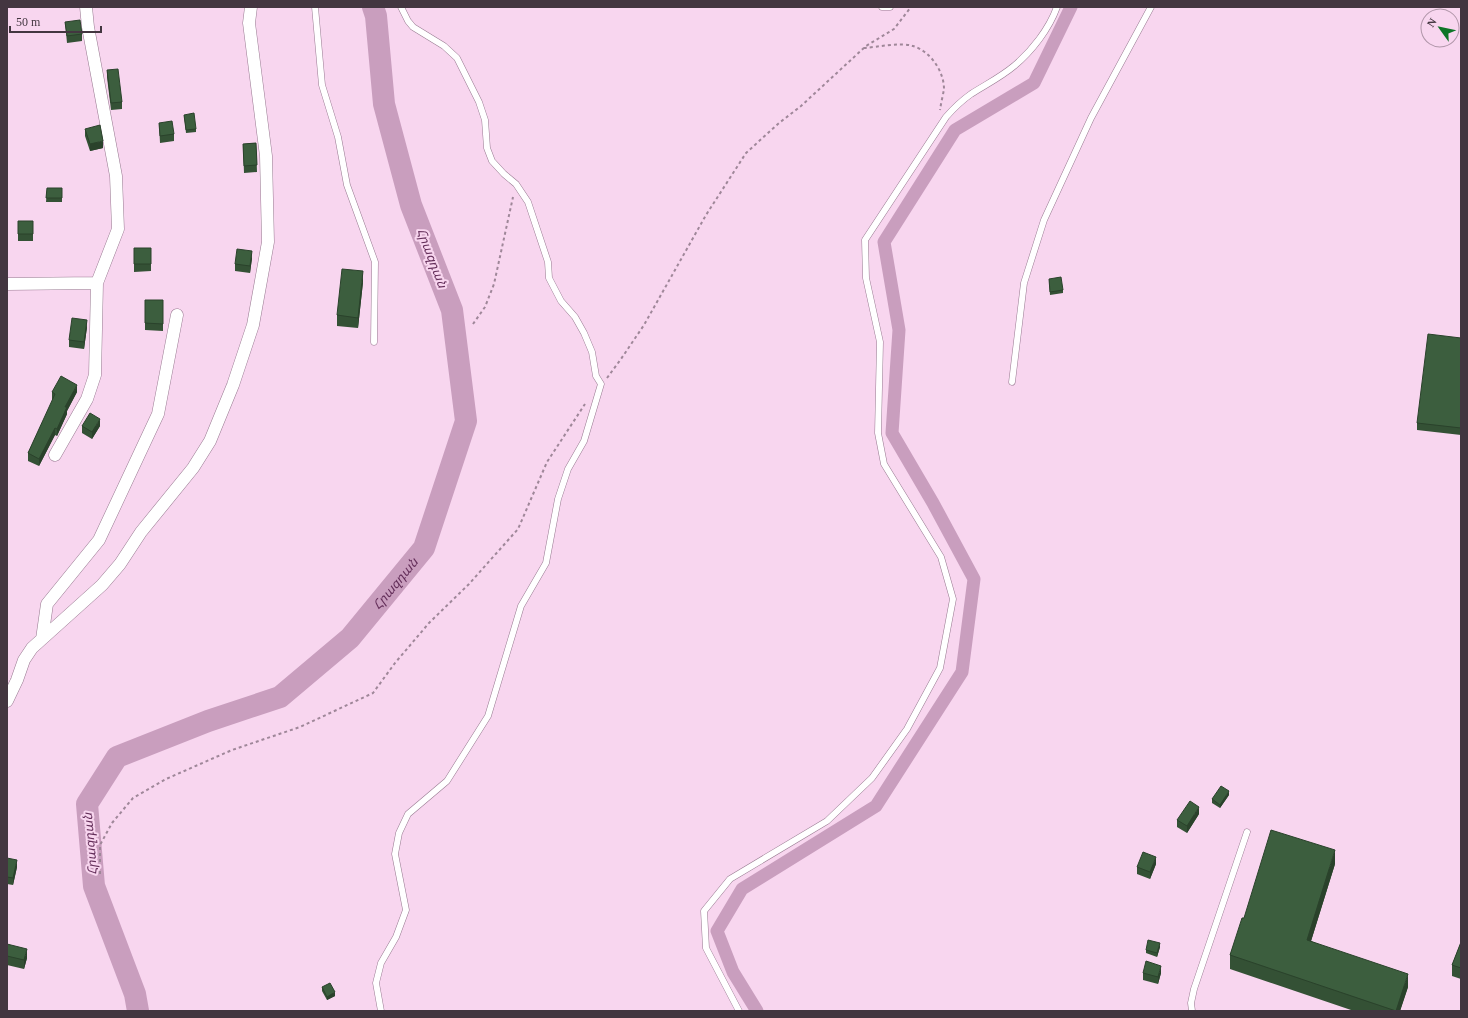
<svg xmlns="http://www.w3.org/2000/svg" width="1468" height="1018" font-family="'Times New Roman','Noto Sans Armenian',serif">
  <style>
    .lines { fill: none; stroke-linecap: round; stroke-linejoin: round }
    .canal { stroke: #c99ebe; stroke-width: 13 }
    .river { stroke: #c99ebe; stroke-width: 22 }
    .service-casing { stroke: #987a91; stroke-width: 7 }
    .minor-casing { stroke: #987a91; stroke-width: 13 }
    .path { stroke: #9f8799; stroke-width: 2; stroke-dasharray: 3 3; stroke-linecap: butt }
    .service { stroke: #fff; stroke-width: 6 }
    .minor { stroke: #fff; stroke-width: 12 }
    .wall { fill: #345135 }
    .shaded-wall { fill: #2a422b }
    .building { fill: #3c5e3e; stroke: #2a422b }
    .labels { text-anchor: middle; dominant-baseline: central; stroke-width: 4; stroke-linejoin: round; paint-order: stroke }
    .water-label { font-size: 13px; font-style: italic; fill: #642f5a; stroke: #f8d6ef }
  </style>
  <rect width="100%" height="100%" fill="#f8d6ef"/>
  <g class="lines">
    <path class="canal" d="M757,1011L733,972L717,931L742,889L876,806L962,672L974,579L933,503L892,433L899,330L884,242L955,130L1034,83L1071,7"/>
    <path class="river" id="s1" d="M138,1011L135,994L94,886L87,804L117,757L208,721L280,697L350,638L424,548L466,421L452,310L411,205L384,104L376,16L373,7"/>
    <defs>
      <path id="service" d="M315,7L322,85L338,137L347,185L375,262L374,342
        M882,7H890
        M1012,382L1024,283L1044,220L1091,118L1151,7
        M381,1011L376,983L381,963L396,937L406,910L395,854L399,833L408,814L447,781L488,716L521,606L546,563L558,499L568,469L584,441L601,384L596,376L592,352L584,333L575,317L561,301L549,278L548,262L528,202L516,184L504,174L492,161L487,148L485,120L479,102L457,58L444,46L413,27L408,21L401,7
        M739,1011L706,948L704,911L730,879L827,821L872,778L907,729L940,668L953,599L941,557L884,464L878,433L880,342L866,278L865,240L946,117C953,109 961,101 971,94C985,85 1001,77 1014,66C1032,51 1049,29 1057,7
        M1192,1011L1191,1003L1194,989L1247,832"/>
      <path id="minor" d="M7,284L97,283
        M55,455L87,399L95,375L97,283L118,229L116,176L88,27L86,7
        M42,639L47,604L99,540L158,414L177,315
        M7,701L17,680L24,660L32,648L102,585L120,564L141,532L193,468L210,441L233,385L253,325L268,242L266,156L249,23L251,7"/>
    </defs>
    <use href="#service" class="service-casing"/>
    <use href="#minor" class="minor-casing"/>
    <path class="path" d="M864,48C878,47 900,42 913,46C930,51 944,71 944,89C943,95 941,103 940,110
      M473,324L485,307L494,284L513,197
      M607,378L621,359L644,325L706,215L746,153L779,123L801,106L866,46L894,29L911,7
      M100,874V845L112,823L133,798L166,779L232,750L300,727L373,693L395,663L429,623L469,584L518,529L547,462L585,404"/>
    <use href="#service" class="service"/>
    <use href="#minor" class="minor"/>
  </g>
  <path class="wall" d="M65,22L82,34V41L67,43Z
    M107,70L122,102V109L111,110L107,77Z
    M184,115L196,129V132L186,133Z
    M159,123L174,134V141L160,143Z
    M85,129L103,148L90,151L85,136Z
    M256,143L257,172L244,173L243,144Z
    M47,188H62V202H46Z
    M18,221H33V241H18Z
    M134,248H151V271L134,272Z
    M252,258L250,273L235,271V264Z
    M1049,279L1063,290V293L1050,295Z
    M363,282L358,328L337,326V315Z
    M145,300H163V331L145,330Z
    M87,327L84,349L69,347V340Z
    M1461,338V435L1417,430V423Z
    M52,392H77L67,411V414L57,436L55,435L39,466L28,461V453L53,400L52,399Z
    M82,426H100L92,439L82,433Z
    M1229,795L1220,808L1212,803V799Z
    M1199,814L1187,833L1177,827V820Z
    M7,858L17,867L13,885L7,884Z
    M1156,864L1150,879L1137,874V867Z
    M1335,864L1311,941L1408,987L1400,1011H1354L1230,969V955L1244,918Z
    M1461,942V979L1452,976V965Z
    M7,944L27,958L24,969L7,965Z
    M1160,947L1157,957L1146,953V950Z
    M1143,973H1161L1158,984L1143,980Z
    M322,987L335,996L327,1000L322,991Z"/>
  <path class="shaded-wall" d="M103,141V148L90,151V144Z
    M252,251V258L250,273V266Z
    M363,271V282L358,328V318Z
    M87,320V327L84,349V342Z
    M77,385V392L67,411V414L57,436V429L65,407Z
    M100,419V426L92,439V432Z
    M55,428V435L39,466V459Z
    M1229,791V795L1220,808V805Z
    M1199,807V814L1187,833V826Z
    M1335,850V864L1307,954V940Z
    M1156,857V864L1150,879V872Z
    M17,860V867L13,885V878Z
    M1160,943V947L1157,957V953Z
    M27,949V958L24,969V960Z
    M1161,966V973L1158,984V977Z
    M1408,974V987L1400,1011H1396Z
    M335,992V996L327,1000V997Z"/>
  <path class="building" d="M80,20L82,34L67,36L65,22Z
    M118,69L122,102L111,103L107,70Z
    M194,113L196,129L186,130L184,115Z
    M172,121L174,134L160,136L159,123Z
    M100,125L103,141L90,144L85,129Z
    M256,143L257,165L244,166L243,144Z
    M47,188H62V198H46Z
    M18,221H33V234H18Z
    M134,248H151V264H134Z
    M237,249L252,251L250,266L235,264Z
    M342,269L363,271L358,318L337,315Z
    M1061,277L1063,290L1050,292L1049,279Z
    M145,300H163V324L145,323Z
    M72,318L87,320L84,342L69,340Z
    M1428,334L1461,338V428L1417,423Z
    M61,376L77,385L65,407H67L57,429L55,428L39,459L28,453L55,394L52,392Z
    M90,413L100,419L92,432L82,426Z
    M1221,786L1229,791L1220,805L1212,799Z
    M1190,801L1199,807L1187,826L1177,820Z
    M1271,830L1335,850L1307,940L1408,974L1396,1011L1230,955L1242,918H1244Z
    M1143,852L1156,857L1150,872L1137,867Z
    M7,858L17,860L13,878L7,877Z
    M1148,940L1160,943L1157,953L1146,950Z
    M1461,942V968L1452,965Z
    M7,944L27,949L24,960L7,956Z
    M1146,961L1161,966L1158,977L1143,973Z
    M330,983L335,992L327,997L322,987Z"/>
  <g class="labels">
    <g class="water-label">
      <text transform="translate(432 258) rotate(69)">Հրազդան</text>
      <text stroke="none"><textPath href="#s1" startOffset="607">Հրազդան</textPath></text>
      <text transform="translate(90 844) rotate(-95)">Հրազդան</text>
    </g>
  </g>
  <rect width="1468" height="1018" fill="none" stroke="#433640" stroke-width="16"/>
  <g transform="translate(1440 28) rotate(303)"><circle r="19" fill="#f8d6ef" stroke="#b096a9"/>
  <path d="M0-3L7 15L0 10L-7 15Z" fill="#0e7527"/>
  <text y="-6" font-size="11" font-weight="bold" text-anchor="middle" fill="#433640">N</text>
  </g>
  <path d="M10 26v6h91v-6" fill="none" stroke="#433640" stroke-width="2"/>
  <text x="16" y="26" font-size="12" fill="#433640" stroke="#f8d6ef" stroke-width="3" paint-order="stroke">50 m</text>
</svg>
